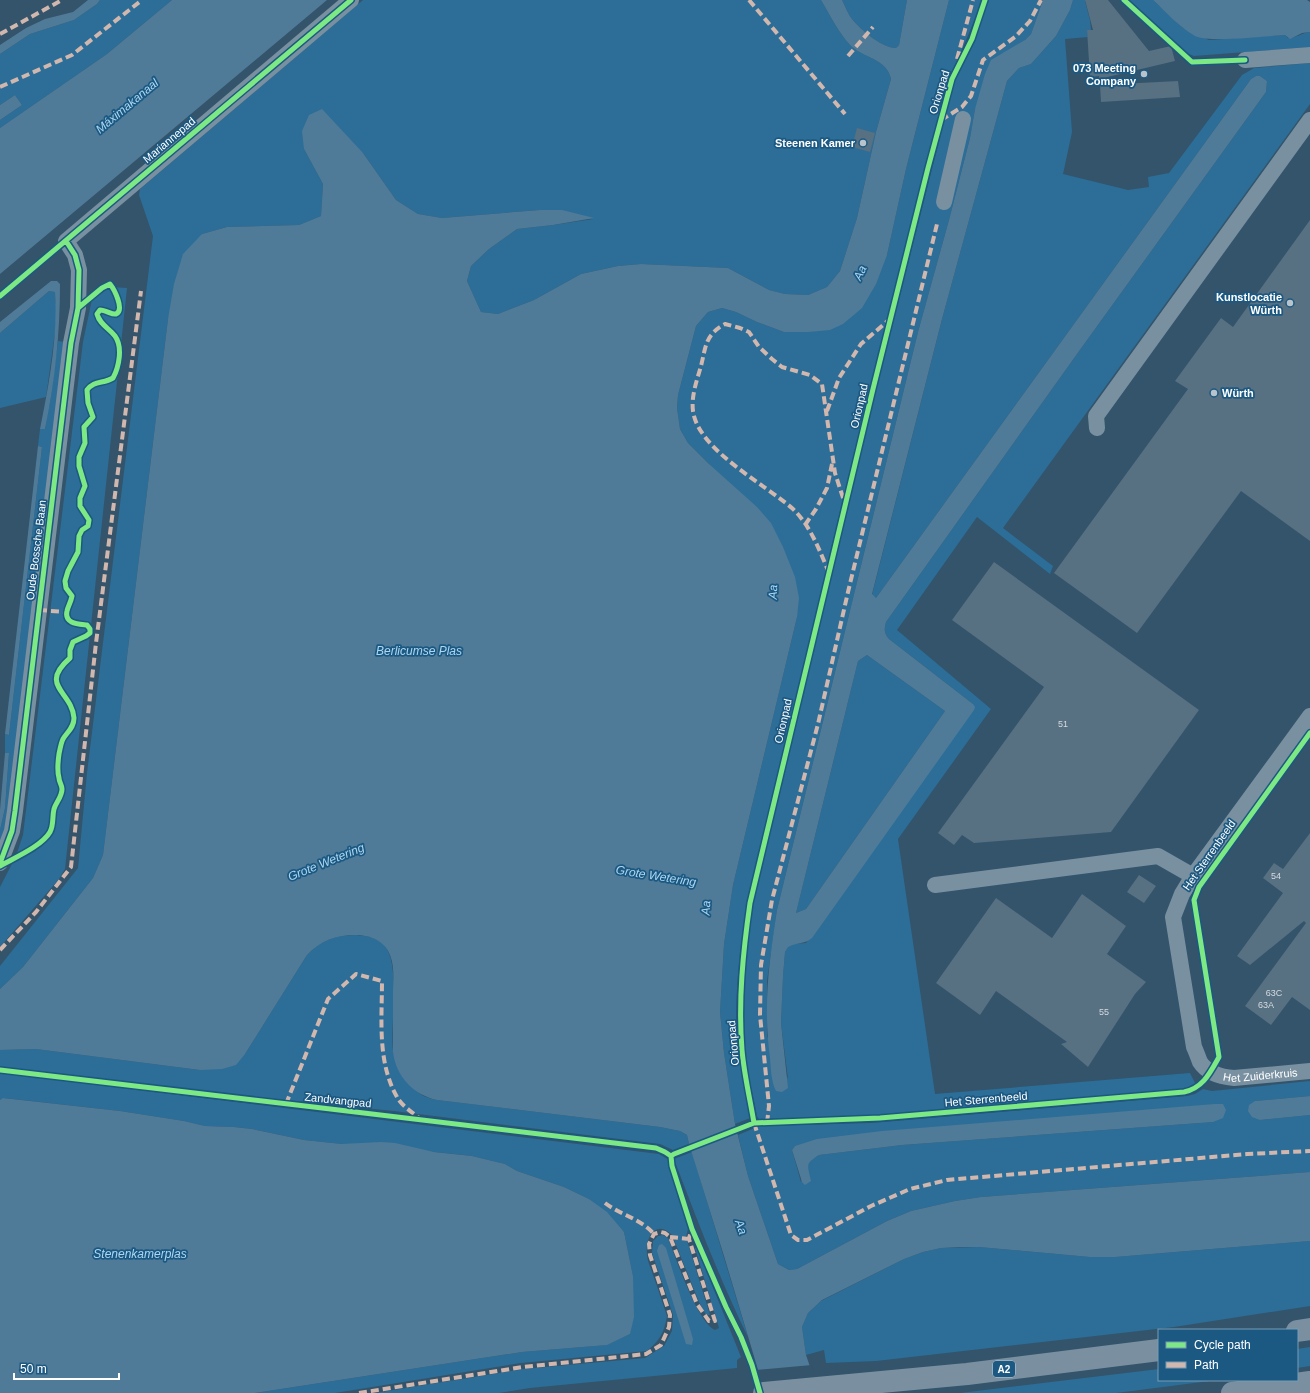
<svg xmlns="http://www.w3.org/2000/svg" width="1310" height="1393" font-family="Arial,sans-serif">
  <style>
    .green { fill: #2c6e98; fill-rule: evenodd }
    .water { fill: #507b98; fill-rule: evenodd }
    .pier { fill: #33546b }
    .building { fill: #577082 }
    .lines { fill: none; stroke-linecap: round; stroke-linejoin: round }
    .minor { stroke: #7990a1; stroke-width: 16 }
    .highway { stroke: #7a90a1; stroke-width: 22 }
    .quiet { stroke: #d1b7ad; stroke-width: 4; stroke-dasharray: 8 4; stroke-linecap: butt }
    .cycleway-casing { stroke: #1c5982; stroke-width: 8 }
    .cycleway { stroke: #7ce984; stroke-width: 5 }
    .poi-dot { fill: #b8c3cb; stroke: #1c5982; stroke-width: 1.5 }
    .labels { text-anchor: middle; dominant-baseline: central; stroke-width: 3.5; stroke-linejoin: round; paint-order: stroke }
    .number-label { font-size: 9px; fill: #d5dbe0 }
    .shield { fill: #1c5982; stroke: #bbcdda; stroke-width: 1 }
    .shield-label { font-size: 10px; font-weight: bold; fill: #fff }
    .poi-label { font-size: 11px; font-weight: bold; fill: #fff; stroke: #1c5982; text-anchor: end }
    .street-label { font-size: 11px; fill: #fff; stroke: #1c5982 }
    .water-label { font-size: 12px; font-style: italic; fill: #acd7f2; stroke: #1c5982 }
  </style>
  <rect width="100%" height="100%" fill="#33546b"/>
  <path class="green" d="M100,0H172L107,54L0,128V120L22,105L15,95L0,105V54L30,34L74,20L97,4Z
    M363,0H821C830,15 838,32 850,45C862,58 887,58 891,79L876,132L857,218L840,271L827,287L808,295L785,294L769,290L728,268L641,264L618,266L581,274L534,300L498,314L481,312L467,281L471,266L489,249L517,229L553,225L593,219L540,210L442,218L418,214L396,200L363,153L304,149L323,184L321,216L299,225L227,227L202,234L168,319L103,855L93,878L23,967L0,989V966L78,868L87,773L153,236L139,195L140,189Z
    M842,0H907L899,45L896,48C882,48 861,30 852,19C848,14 845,6 842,0Z
    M949,0H981C972,32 955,61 944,93L841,507L747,903C741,939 737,975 736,1012C736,1048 744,1084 750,1118L735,1124L724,1053L720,1012L724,944L733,885L797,617L709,464L688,443L680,429L677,408L678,395L696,326L708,312L722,308L736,312L757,322L784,332L887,255L906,169Z
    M988,0H1043L1031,34L1025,40L975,109L970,138L949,220L918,332L777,910L767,981V1036L788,1079L781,1023L783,976L785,952L788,946L792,944L806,943L973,704L889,639C884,633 884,630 886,622L1077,354L1266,92L1267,81L1260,76H1256L1251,79L876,598L872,595L942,319L1007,81L1019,68L1031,64L1056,36L1070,10L1073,0H1088L1085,1L1090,20L1091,30H1087L1088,37L1065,39L1072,132L1063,174L1128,190L1149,187L1148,177L1169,173L1242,75L1254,68L1310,63V104L1003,528L1053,566L1050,574L977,517L897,630L991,709L898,839L935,1094L1190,1073L1196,1085L1189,1089L872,1116L759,1119L757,1116C753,1094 747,1072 745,1050C742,1000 746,952 752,903L876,390L951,94L957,73L975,40Z
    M1129,0H1153L1183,28L1209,40L1285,35L1288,38C1296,38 1302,33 1310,32V47L1194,56L1186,53Z
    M111,287L127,288L65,869L59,879L0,947V887L16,856L23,835L83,342L92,299Z
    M49,291L55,292L57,318L46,397L0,408V333Z
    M58,341L65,342L10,833L0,856V830L5,808L9,754L5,753V734L9,735L42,447L38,446L40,429H45L51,396Z
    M867,655L945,711L806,909L796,913L858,661Z
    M356,935C366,936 377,937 384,945C401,963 390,1025 393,1050C393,1058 402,1068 406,1075C415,1091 418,1096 437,1100L660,1127L680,1131L687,1135L689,1144L673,1150L660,1144L394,1111L216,1093L0,1067V1050L36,1049L200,1070L245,1054L307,955C323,939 334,936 356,935Z
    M0,1073L659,1154L669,1160L689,1225L686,1237L710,1315H706L699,1302L672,1235C656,1219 645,1237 647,1254C647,1261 651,1268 653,1275C658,1288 662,1302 667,1316C664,1333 660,1340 647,1351L521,1363L335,1393H255L522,1352L606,1345L630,1334L633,1276L624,1232L589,1199L564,1187L517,1171L505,1164L472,1156L360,1144H342L304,1140L252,1129L234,1127L205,1126L184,1121L120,1111L4,1098L0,1100Z
    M1310,1081V1096L1255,1101L1260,1120L1310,1115V1172L981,1197L955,1201L911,1211L887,1221L797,1269L789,1270L778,1264L748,1176L738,1135L760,1126L872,1123L1187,1096L1195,1094L1203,1089L1212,1091ZM1213,1122L902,1145L819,1155L810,1160L801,1182L792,1150L795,1146Z
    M692,1152L748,1337C720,1280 697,1220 674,1159Z
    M663,1235L668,1238C676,1258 697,1322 715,1330L719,1328L695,1248H697L741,1357L737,1360V1368L530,1388L499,1393H375L524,1369L645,1358L664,1346L672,1331L673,1315L652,1253L653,1241L658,1236Z
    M1310,1241V1306L1174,1327L876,1361L826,1363L824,1350L806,1355L802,1327L808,1313L821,1301L904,1259L923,1252L941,1248L979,1247L1090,1257H1115Z
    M1310,1347V1366L1297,1368V1349Z
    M1159,1369V1380H1218L1116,1393H960Z"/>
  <path class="water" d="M88,0H100L97,4L74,20L30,34L0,54V45L26,28L45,19L73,12Z
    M172,0H327L0,274V128L107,54Z
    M821,0H842C845,6 848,14 852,19C861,30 882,48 896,48L899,45L907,0H949L906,169L887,255L876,284L862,308L843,324L830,330L808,332H784L757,322L736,312L722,308L708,312L696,326L678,395L677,408L680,429L688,443L709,464L757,507L771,523L783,547L795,577L799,598L797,617L733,885L724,944L720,1012L724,1053L735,1124L748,1176L778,1264L789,1270L797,1269L887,1221L911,1211L955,1201L981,1197L1310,1172V1241L1115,1257H1090L979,1247H960L941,1248L923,1252L904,1259L822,1300L808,1313L802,1327L806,1355L819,1393H765L724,1256L689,1144L687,1135L680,1131L660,1127L437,1100C414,1095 396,1077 393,1052C393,1033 393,1014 393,994C393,982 395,967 390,955C385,941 370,935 356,935C334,935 321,941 307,955L245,1054L236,1065L222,1069L200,1070L36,1049L0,1050V989L23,967L93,878L103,855L168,319L174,284L183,254L202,234L227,227L299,225L321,216L323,184L304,149L302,131L309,115L322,109L363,153L396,200L418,214L442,218L540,210H562L594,218L553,225L517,229L489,249L471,266L467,281L481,312L498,314L534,300L581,274L618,266L641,264L728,268L769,290L785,294L808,295L827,287L840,271L857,218L876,132L891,79C887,58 862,58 850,45C838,32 830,15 821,0Z
    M1043,0H1073L1070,10L1056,36L1031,64L1019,68L1007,81L942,319L872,594L876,598L1251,79L1256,76H1260L1267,81L1266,92L1077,354L886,622C884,630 884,633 889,639L973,704L975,707L974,710L812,938C803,945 797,942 788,947L785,952L783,976L781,1023L788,1088L782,1092L776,1091C771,1081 771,1069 770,1058C763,1005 769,962 777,910L918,332L949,220L970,138L975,109L985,74L991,60L1025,40L1031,34ZM867,655L945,711L806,909L796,913L858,661Z
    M1153,0H1307L1310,2V32L1302,33L1290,39L1285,35C1266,36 1210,43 1195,36C1179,27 1166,12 1153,0Z
    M15,95L22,105L0,120V105Z
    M51,281H57L60,284C60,333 55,381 45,429H40C49,384 58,337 55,292L49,291L0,333V322Z
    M38,446L42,447L9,735L5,734Z
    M5,753H9L5,808L0,830V810Z
    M1310,1096V1115L1260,1120L1252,1117L1248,1111L1249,1105L1255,1101Z
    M3,1098L120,1111L184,1121L205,1126L234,1127L252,1129L304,1140L342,1144L381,1142L395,1143L434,1152L472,1156L505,1164L517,1171L564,1187L589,1199L607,1212L624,1232L633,1276L634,1317L630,1334L607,1345L522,1352L255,1393H0V1100Z
    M1215,1104H1223L1226,1110L1223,1118L1213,1122L902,1145L819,1155C804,1164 808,1166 811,1181L805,1185L802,1182L792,1150L795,1146L817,1139L882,1131Z
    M662,1244L666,1248L693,1339L692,1345L686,1344L657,1251L659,1245Z"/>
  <path class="pier" d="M812,1365L821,1393H763L756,1370Z"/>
  <path class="building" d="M1085,0H1108L1149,51L1171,46L1175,61L1099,79V76L1090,77L1087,30H1093Z
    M1178,81L1180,97L1101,102L1100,85Z
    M857,128L875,133L870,152L852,147Z
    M1310,220V541L1241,491L1137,633L1054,573L1188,389L1175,381L1221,318L1233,327Z
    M994,562L1199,710L1111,832L974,843L962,835L954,845L938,833L1044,687L952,620Z
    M1310,833V1010L1292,997L1271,1025L1245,1006L1306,923L1304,921L1250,965L1237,956L1283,893L1263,878L1274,863L1283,869Z
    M1139,875L1156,886L1144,903L1127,892Z
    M1082,894L1126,926L1107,954L1146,982L1135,994L1088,1067L1061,1044L1067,1042L996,991L980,1015L936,983L996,898L1052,938Z"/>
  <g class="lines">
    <g class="minor">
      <path d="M1245,60L1310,55"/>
      <path d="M944,202L963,119"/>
      <path d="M1097,428L1096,416L1310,120"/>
      <path id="s1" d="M1310,716L1193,876L1182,894L1173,917L1194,1047C1196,1051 1198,1057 1200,1062C1207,1073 1222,1077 1234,1078L1310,1071"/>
      <path d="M0,863L12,831L15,811L71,343L78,308L79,270L75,255L66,241L351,0"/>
      <path d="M935,885L1158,856L1193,876"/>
    </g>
    <path class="highway" d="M1297,1331L1310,1329
      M764,1393L967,1374L1159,1350
      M1232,1393L1310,1382"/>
    <path class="quiet" d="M749,0L845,114
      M0,34L62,0
      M848,56L873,27
      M957,59L973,0
      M0,87L72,55L142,0
      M941,120L962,107L971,96L983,60L1015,37L1030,21L1041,0
      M827,411L839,378L861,344L890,319
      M805,525L816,509L827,488L832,464
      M829,573C820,551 810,525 793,509C765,484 698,450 693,411C691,396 697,380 701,366C706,346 705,335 725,324L740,328L749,332L759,347L772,359L782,367L810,375L822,384L835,473L845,504
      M39,610L66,612
      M0,950L36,912L71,867L96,643L141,291
      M286,1104L328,999L356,974L382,981C382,1019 377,1062 397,1097C401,1105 412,1112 419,1118
      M754,1123L791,1235L798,1240H807L871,1206L910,1189L947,1180L1247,1154L1310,1151
      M767,1123L769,1106L760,1015L761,965L772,900L818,724L848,592L937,224
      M605,1203C621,1215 641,1219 654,1234
      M670,1237L689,1239
      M359,1393L523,1367L646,1354L661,1345L669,1327L670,1315L650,1255L649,1244L654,1234L661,1232L665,1233L670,1237L697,1304L709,1321H715L689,1239L691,1230"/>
    <defs>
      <path id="cycleway" d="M1124,0L1192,62L1245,60
        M0,296L351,0
        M0,863L12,831L15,811L71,343L78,308L79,270L75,255L66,241
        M0,866C14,858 42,846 50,832C54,825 52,817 54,809C56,802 62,797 62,789C62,785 59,782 59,778C57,771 58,761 59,754C60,749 61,743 63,739C67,732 74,728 74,718C72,691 38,686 70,658V650L73,642L86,636L90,633V629L87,625C79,624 64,624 67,611C68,606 71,602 72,596L66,588L65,581L68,571L78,552L79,536L82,530L88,526L89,520L80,506V498L85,486L79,466V457L85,443L84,427L93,417L88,403L87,390C94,380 103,384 113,378C119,367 123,347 115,336C109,328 100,325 97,314L100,310C106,310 112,315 116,314C125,310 114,289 110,284L102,288L78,308
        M0,1070C219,1096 437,1121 656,1148L665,1152L671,1156
        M754,1123C750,1099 744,1074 742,1050C738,1001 743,952 750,903L873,389L928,168L952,79L972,39L985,0
        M671,1156L674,1154L754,1123L880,1118L1184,1092C1203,1088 1210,1073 1219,1057L1194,900L1199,887L1310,733
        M671,1156L672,1166L692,1229L726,1307L741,1337L752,1365L760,1393"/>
    </defs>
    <use href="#cycleway" class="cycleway-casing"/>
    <use href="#cycleway" class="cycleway"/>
  </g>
  <g class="poi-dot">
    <circle cx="1144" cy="74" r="4"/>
    <circle cx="863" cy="143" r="4"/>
    <circle cx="1290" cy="303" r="4"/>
    <circle cx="1214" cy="393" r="4"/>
  </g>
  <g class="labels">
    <g class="number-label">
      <text x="1063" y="724">51</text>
      <text x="1276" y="876">54</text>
      <text x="1274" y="993">63C</text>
      <text x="1266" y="1005">63A</text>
      <text x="1104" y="1012">55</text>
    </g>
    <rect class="shield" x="993" y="1361" width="22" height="16" rx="3"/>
    <g class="shield-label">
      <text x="1004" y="1369">A2</text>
    </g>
    <g class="poi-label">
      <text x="1136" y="68">073 Meeting<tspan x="1136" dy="13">Company</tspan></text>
      <text x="855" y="143">Steenen Kamer</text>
      <text x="1282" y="297">Kunstlocatie<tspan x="1282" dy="13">Würth</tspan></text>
      <text x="1222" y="393" text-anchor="start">Würth</text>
    </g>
    <g class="street-label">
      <text transform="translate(939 92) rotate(-73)">Orionpad</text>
      <text transform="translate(169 140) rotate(-40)">Mariannepad</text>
      <text transform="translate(859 406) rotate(-77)">Orionpad</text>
      <text transform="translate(36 550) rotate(-83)">Oude Bossche Baan</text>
      <text transform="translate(783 721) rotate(-77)">Orionpad</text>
      <text transform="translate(1209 855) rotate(-55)">Het Sterrenbeeld</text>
      <text transform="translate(733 1043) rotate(-95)">Orionpad</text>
      <text stroke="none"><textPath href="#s1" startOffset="457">Het Zuiderkruis</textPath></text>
      <text transform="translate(986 1099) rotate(-5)">Het Sterrenbeeld</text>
      <text transform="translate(338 1100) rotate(6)">Zandvangpad</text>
    </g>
    <g class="water-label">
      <text transform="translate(127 106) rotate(-40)">Máximakanaal</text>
      <text transform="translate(860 273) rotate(-65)">Aa</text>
      <text transform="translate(773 592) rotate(-88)">Aa</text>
      <text x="419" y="651">Berlicumse Plas</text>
      <text transform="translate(326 862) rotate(-22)">Grote Wetering</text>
      <text transform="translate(656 876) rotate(9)">Grote Wetering</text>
      <text transform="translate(706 908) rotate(-87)">Aa</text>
      <text transform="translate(741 1227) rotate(71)">Aa</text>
      <text x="140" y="1254">Stenenkamerplas</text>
    </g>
  </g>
  <rect x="1158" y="1329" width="140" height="52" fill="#1c5982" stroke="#779bb4"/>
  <rect x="1166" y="1342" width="20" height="6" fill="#7ce984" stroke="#779bb4"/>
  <text x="1194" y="1349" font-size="12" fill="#ffffff">Cycle path</text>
  <rect x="1166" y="1362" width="20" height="6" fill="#d1b7ad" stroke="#779bb4"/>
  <text x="1194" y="1369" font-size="12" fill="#ffffff">Path</text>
  <path d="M14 1373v6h105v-6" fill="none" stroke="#ffffff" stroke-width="2"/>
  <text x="20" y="1373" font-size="12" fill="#ffffff" stroke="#1c5982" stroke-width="3" paint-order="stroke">50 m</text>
</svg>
